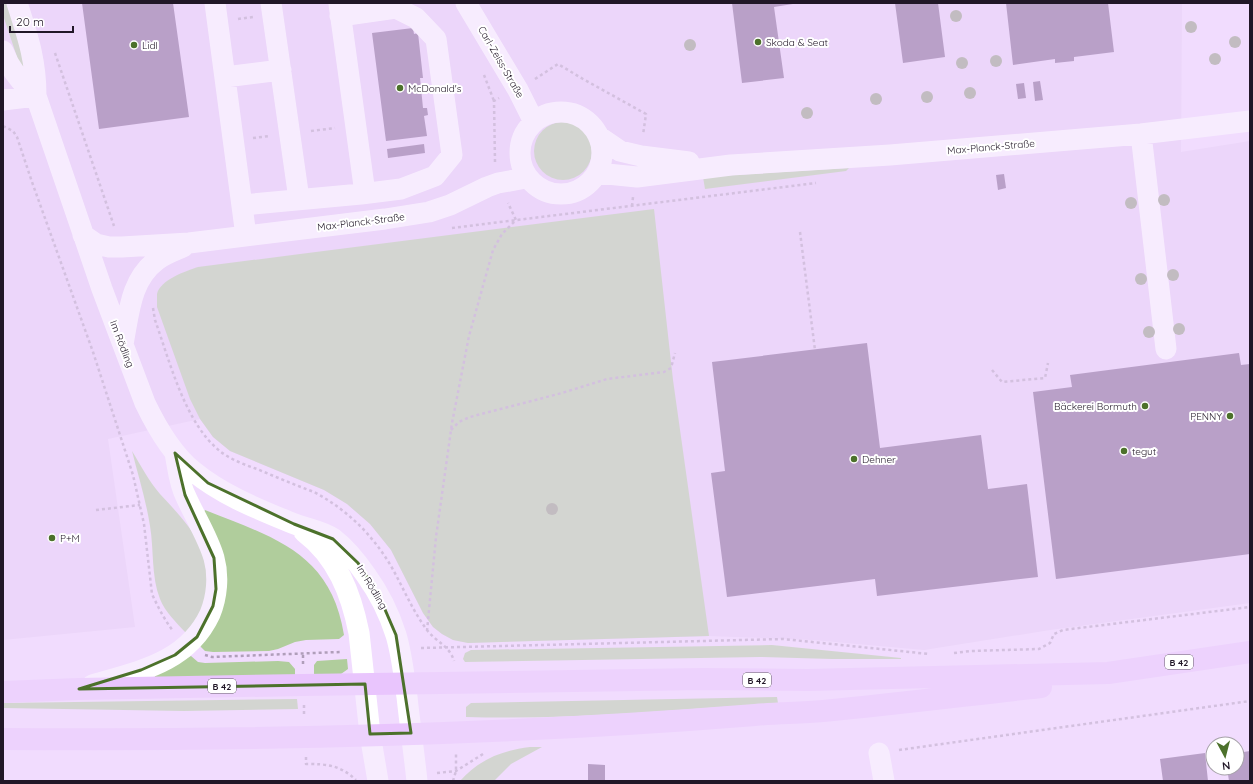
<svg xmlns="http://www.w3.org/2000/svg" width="1253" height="784" font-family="Quicksand,sans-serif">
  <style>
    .built { fill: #e6cef5 }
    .green { fill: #b0cd9c }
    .building { fill: #765788 }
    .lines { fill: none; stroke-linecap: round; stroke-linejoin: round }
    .path { stroke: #b09eba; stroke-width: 2.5; stroke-dasharray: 3 3; stroke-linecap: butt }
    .minor { stroke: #fff; stroke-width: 21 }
    .major { stroke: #e9c5fd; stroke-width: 22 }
    .tree { fill: #8b9679 }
    .marked { fill: none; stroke: #4c712b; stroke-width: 3; stroke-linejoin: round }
    .poi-dot { fill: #4c712b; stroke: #fff; stroke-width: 1.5 }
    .labels { text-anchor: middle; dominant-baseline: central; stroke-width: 4; stroke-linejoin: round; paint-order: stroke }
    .shield { fill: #fff; stroke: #645d68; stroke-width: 1 }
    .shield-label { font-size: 9px; font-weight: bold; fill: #211727 }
    .poi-label { font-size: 10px; fill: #211727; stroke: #fff; text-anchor: start }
    .street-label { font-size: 10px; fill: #211727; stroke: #fff }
  </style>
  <rect width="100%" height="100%" fill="#f1dcfe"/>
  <path class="built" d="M3,3H1182L1181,152L1250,141V603L1050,630L924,650L813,640L709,636L468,643L453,640L442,634L433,627L423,613L391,550L370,524L347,504L324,490L230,451L213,437L200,419L108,439L135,627L3,640Z"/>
  <path class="green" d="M3,3H7L32,78L25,81L3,15Z
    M534 151a29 29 0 1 1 58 0a29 29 0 1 1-58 0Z
    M849,168L846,171L705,189L703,177Z
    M654,209L673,380L709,636L468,643L453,640L442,634L433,627L423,613L391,550L370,524L347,504L324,490L230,451L213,437L200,419L190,399L157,307C157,303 157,298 157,294C160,280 186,271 198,267Z
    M132,451C141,466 149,481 160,494C170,505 180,515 188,526C207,551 213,584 200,613C196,620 190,627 186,633C176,622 165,612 160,599C151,576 154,549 150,526C146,500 138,475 132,451Z
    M205,510C272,537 331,552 344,635L339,639L306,640L295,642L278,649L269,651L213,652L205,651L199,645L213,627L202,515Z
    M772,645L901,658V659H832L760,657L465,662L463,659L465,653L471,650Z
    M191,656L198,662L205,663L278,661L289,662L295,669V675L155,678V671L178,663Z
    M347,659L348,669L341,674L314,675V665L317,661Z
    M777,697L778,703C674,710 570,720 466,717V707L471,703Z
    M297,699L298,709L184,711L3,708V703Z
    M530,747H542L511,764L494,781H460C480,759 501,751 530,747Z"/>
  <path class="building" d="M82,3H173L189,117L99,129Z
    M732,3H799L774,7L784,78L742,83Z
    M895,3H938L945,57L903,63Z
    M1006,3H1108L1114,52L1074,57V61L1055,63V59L1013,65Z
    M413,28L414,34L418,33L423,78H420L423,108H427L428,115L424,116L427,136L386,141L372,33Z
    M1040,81L1043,100L1035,101L1033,82Z
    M1024,83L1026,98L1018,99L1016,84Z
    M424,144L425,153L388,158L387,149Z
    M1004,174L1006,188L998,190L996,175Z
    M867,343L880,448L981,435L988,489L1027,484L1038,577L877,596L875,579L727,597L711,473L725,471L712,362Z
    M1239,353L1241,365L1250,364V554L1056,579L1033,392L1072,387L1070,375Z
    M1250,751V781H1229L1227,768H1237V753Z
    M1205,753L1208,781H1163L1160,759Z
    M588,764L605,765V781H588Z"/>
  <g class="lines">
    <path class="path" d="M238,19L253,17
      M55,53L114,226
      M484,75L494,101
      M535,79L558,64L583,79L646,114L643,135
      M3,126L13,131L17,137L32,182L93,352L133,475L144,524L152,594C158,607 164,619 173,631
      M311,131L335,128
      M253,138L270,136
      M495,162L494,101L499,98
      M632,206L633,197
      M452,228L816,183
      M800,232L815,350
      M153,308L155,320C170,362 185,424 221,452C232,460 245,465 257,469C276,477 295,485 314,492C346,509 372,534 391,566C403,587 412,610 427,630C436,642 450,646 454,661
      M992,370L1002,382L1045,378L1048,363
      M451,430L459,422L470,417L562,393L607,379L664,372L671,368L675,353
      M96,510L140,505
      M427,631L436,537L452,423L469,336L493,250L502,234L516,220L508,203
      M421,648L783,639L929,654
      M954,653L971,651L1039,649L1050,643L1054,634L1063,630L1250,607
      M205,655L212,657L340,652
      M303,655V664
      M304,705V716
      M899,750L1250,701
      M306,757V764C327,764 340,765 356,780
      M437,773L456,771L483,754
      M453,781L456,771V754"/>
    <path class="minor" d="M17,3C28,37 36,60 36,96L102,289L145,403C157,428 172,454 193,471C222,495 258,509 292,523C306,529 321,530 334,539C347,549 357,562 366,575C379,593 389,613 396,635C402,655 404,676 407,697C410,725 414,753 417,781
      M215,3L246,236
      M271,3L299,199
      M466,3L518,90L534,122
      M340,16L396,8L416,18L436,39L452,155L435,176L401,189L361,194
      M3,51C10,70 21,83 36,96
      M225,77L281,70
      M3,100L36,96
      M520 153a41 41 0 1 1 82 0a41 41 0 1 1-82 0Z
      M1141,134L1166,349
      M598,136L620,151L641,156L689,162
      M597,173L637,177L731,165L890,155L1141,134L1250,121
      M242,205L361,194L364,186L339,4
      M83,235L96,244L109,247H122L189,243L385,219L429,212L450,205L487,187L498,183L526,178
      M123,344C129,314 130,280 157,260C165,254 174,251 183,247
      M304,532C337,557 351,593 359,633L370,734L378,781
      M92,685C139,671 187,663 210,614C217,597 219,576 214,558C208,537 195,517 186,497C179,484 178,468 175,453
      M879,753L884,781"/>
    <path class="major" d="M3,692L79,689L303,685L703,679L808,680L1108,673L1250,652
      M3,739C254,741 505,735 755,715C778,713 800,713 823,711C896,704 968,695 1041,687"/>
  </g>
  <g class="tree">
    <circle cx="956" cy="16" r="6"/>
    <circle cx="1191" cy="27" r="6"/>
    <circle cx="1235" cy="42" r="6"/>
    <circle cx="690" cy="45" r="6"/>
    <circle cx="1215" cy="59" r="6"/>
    <circle cx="996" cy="61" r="6"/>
    <circle cx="962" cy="63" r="6"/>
    <circle cx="970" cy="93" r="6"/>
    <circle cx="927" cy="97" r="6"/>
    <circle cx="876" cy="99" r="6"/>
    <circle cx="807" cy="113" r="6"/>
    <circle cx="1164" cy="200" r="6"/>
    <circle cx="1131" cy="203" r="6"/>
    <circle cx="1173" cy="275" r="6"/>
    <circle cx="1141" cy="279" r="6"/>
    <circle cx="1179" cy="329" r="6"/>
    <circle cx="1149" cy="332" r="6"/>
    <circle cx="552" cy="509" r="6"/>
  </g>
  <path d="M0 0H1253V784H0ZM175,453L208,483L294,524L333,539L358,563L380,598L396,635L411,733L370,734L365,684L79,689L141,670L175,655L197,637L213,606L216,589L214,558L185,495Z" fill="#f1dcfe" fill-opacity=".55" fill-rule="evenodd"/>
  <path class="marked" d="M175,453L208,483L294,524L333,539L358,563L380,598L396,635L411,733L370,734L365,684L79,689L141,670L175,655L197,637L213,606L216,589L214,558L185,495Z"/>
  <g class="poi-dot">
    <circle cx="758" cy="42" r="4"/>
    <circle cx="134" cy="45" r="4"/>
    <circle cx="400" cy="88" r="4"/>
    <circle cx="1145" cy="406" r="4"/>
    <circle cx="1230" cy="416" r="4"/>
    <circle cx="1124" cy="451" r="4"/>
    <circle cx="854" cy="459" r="4"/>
    <circle cx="52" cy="538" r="4"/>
  </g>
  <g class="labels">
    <g class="shield">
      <rect x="1165" y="655" width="28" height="14" rx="3"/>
      <rect x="743" y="673" width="28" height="14" rx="3"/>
      <rect x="208" y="679" width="28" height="14" rx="3"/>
    </g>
    <g class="shield-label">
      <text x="1179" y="662">B 42</text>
      <text x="757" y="680">B 42</text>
      <text x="222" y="686">B 42</text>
    </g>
    <g class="poi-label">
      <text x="766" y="42">Skoda &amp; Seat</text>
      <text x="142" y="45">Lidl</text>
      <text x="408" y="88">McDonald's</text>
      <text x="1137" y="406" text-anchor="end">Bäckerei Bormuth</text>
      <text x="1222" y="416" text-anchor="end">PENNY</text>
      <text x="1132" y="451">tegut</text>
      <text x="862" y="459">Dehner</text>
      <text x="60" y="538">P+M</text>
    </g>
    <g class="street-label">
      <text transform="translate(501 62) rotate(60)">Carl-Zeiss-Straße</text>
      <text transform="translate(991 147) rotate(-5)">Max-Planck-Straße</text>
      <text transform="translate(361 222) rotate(-7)">Max-Planck-Straße</text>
      <text transform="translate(122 344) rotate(69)">Im Rödling</text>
      <text transform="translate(372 587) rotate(59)">Im Rödling</text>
    </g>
  </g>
  <rect width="1253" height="784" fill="none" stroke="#211727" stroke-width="8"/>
  <g transform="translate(1225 756) rotate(173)"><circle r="19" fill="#ffffff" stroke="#a6a2a9"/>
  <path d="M0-3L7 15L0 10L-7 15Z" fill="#4c712b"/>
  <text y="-6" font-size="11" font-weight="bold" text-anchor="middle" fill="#211727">N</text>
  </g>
  <path d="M10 26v6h63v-6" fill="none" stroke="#211727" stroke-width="2"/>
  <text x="16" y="26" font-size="12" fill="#211727" stroke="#ffffff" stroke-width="3" paint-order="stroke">20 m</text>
</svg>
